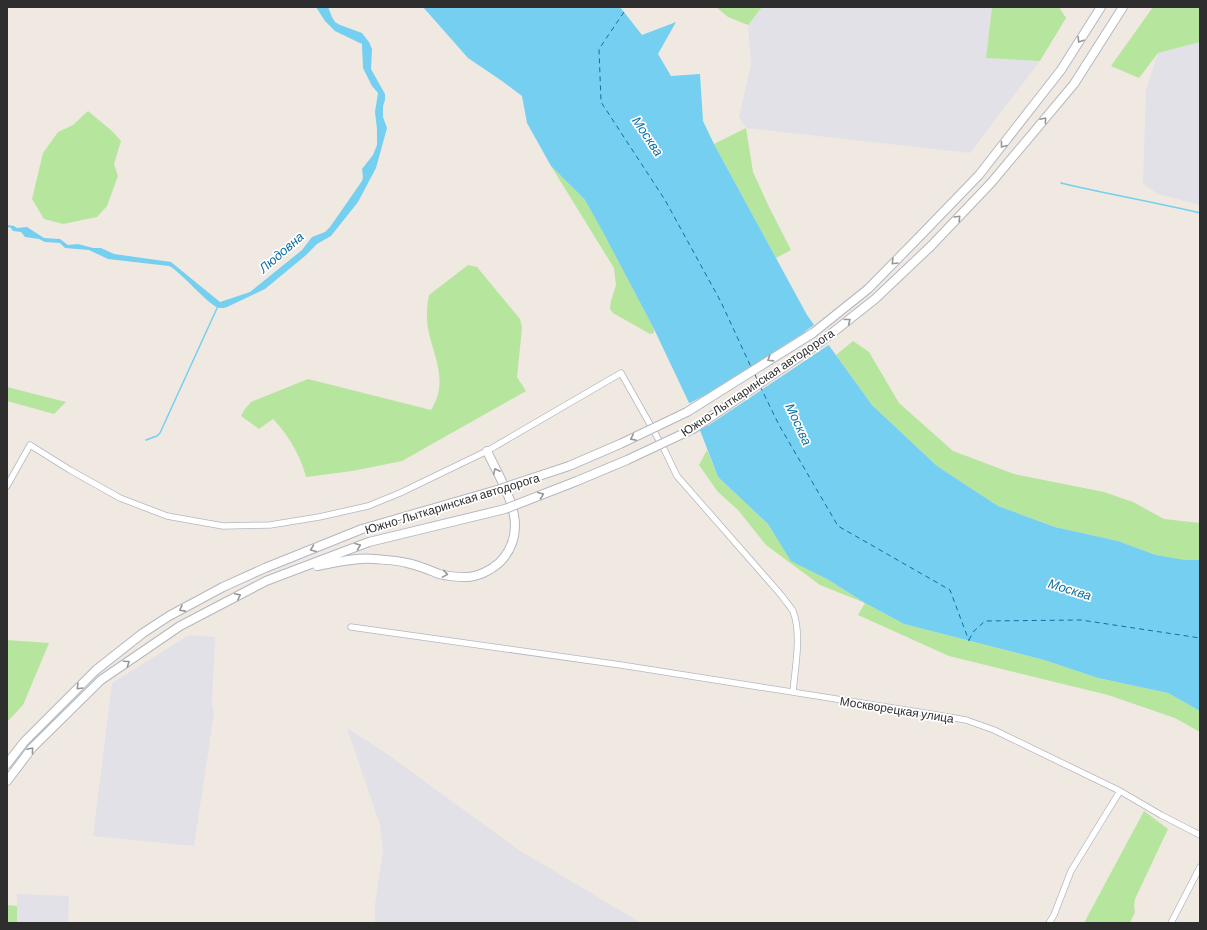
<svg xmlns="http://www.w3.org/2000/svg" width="1207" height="930" font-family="Barlow,sans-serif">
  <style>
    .industrial { fill: #e3e1e8 }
    .green { fill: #b6e59e }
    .water { fill: #75cff0 }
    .pier { fill: #efe9e1 }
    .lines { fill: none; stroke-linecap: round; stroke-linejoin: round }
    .stream { stroke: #75cff0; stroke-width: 1.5 }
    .ferry { stroke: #0d6fa3; stroke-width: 1; stroke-dasharray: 5 4; stroke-linecap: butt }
    .street-casing { stroke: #b4b7c1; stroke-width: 7 }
    .secondary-casing { stroke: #b4b7c1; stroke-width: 10 }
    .street { stroke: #fff; stroke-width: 5.5 }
    .secondary { stroke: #fff; stroke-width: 8 }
    .secondary-bridge-casing { stroke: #b4b7c1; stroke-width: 10; stroke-linecap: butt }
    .secondary-bridge { stroke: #fff; stroke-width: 8 }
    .oneway { stroke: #969696 }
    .labels { text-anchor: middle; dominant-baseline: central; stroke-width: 3.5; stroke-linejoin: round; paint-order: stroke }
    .street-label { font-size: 12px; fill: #2e2e2e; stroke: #fff }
    .water-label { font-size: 13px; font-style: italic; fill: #0d6fa3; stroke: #fff }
  </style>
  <rect width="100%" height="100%" fill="#efe9e1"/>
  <path class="industrial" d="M762,7H992L986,58L1040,61L970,153L746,128L739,117L751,65L748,25Z
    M1200,42V205L1158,194L1143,184L1146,90L1158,53Z
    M189,635L215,637L212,704L214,714L194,846L93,836L112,683Z
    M347,728L387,754L519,850L641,923H375V904L383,850L380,825Z
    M17,894L69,896L68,923H17Z"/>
  <path class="green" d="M716,7H762L748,25L728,17Z
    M992,7H1059L1066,18L1040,61L986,58Z
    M1153,7H1200V42L1158,53L1139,78L1111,66Z
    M88,111L112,131L121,141L114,164L118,176L107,206L97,217L63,224L44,219L32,199L43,153L58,132L73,125Z
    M746,128L753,172L769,207L791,250L776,258L714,144Z
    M551,166L585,200L603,231L654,329V333L650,334L613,313L610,309L611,301L616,285L614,268Z
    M468,265L477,267L520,319L522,328L517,377L526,391L402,461L352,471L306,477C302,458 287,433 273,419L259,429L241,416L245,409L251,402L308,379L431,410C449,381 434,358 428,329C426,318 427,306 429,295Z
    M853,341L869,352L899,403L953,451L1014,474L1104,492L1133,502L1164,519L1200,523V560L1184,561L1156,555L1118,541L1055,527L998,506L937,466L872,405L836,355Z
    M7,387L66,402L54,414L7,401Z
    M707,450L718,477L768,524L791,560L827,579L865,603L904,624L1044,660L1098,678L1168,693L1200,711V732L1175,718L1108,695L949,656L858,615L865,603L820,585L766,545L738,510L718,492L699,465Z
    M7,640L49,643L23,705L7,722Z
    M1144,811L1168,829L1135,899L1134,906L1135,912L1130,923H1084Z
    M7,905L17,906V923H7Z"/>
  <path class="water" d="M316,7H328L332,17L335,22L340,25L362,33L369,42L372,49L371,69L385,94V100L383,106V117L387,128L376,168L358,202L331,236L317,244L305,256L265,289L227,307C225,308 223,308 220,308C209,307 183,273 169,266L108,259L89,250L65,248L60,243L45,242L39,239L25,237L21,232L13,231L10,227L7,228V225L14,226L17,228L27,227L44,238L60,239L68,245L78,244L93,248H101L114,254L171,262L220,302L250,292L302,250L312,237L325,232L330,227L362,181L363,177L362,169L373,155L377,145V129L375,112L378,93L372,86L363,68L362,44L335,31L325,21Z
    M423,7H620L642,35L676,22L658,54L671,76L700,74L703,121L714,144L807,315L872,405L937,466L998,506L1055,527L1118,541L1156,555L1184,560H1200V711L1168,693L1098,678L1044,660L904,624L865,603L827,579L791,561L768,524L718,477L691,407L654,329L603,232L585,200L551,166L527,123L522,96L502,81L468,58Z"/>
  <path class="pier" d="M815,324L830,344L709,425L698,430L688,404L705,395L802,334Z"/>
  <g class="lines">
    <path class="stream" d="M1061,183C1107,194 1154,202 1200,213
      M146,440L157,436L160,433L218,306"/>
    <path class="ferry" d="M624,12L599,49L601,102L665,200L721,302L751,367
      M755,374L757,380
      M760,386L779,425L838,526L950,590L969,641
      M969,640L973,632L985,621L1081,620L1200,638"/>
    <defs>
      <path id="street" d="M7,486L30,445L70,470L120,498L167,516L223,526L270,525L319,517L368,506L400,493L487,451L621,373L664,449L677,476L782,596C785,601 790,606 793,611C802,634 795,668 793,692
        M351,627L621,665L931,714L966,720L994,730L1120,791L1161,815L1200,835
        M1049,923L1054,915L1071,871L1120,791
        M1171,923L1200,867"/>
      <path id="secondary" d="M921,235L979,175L1061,70L1101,7
        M931,246L991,183L1074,84L1123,7
        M317,566C335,563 355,557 374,559C385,560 397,560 407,563C418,565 429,570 439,574C447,576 458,577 466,577C478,577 491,570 499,563C534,528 503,486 487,451
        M7,764L24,742L96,670L143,633L169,616L223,587L265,568L362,529L497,490
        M7,781L32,748L101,680L180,626L266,581L369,542L505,509"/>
    </defs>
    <use href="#street" class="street-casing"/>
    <use href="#secondary" class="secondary-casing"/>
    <use href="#street" class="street"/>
    <use href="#secondary" class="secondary"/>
    <defs>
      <path id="secondary-bridge" d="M497,490L569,466L620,444L687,412L813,333L868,289L921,235
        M505,509L577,481L627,460L693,429L822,341L875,299L931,246"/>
    </defs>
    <use href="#secondary-bridge" class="secondary-bridge-casing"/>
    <use href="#secondary-bridge" class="secondary-bridge"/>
  </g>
  <defs><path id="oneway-chevron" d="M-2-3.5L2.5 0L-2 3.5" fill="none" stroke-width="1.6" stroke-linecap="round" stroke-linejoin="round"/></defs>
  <g class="oneway">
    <use href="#oneway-chevron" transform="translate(1080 40) rotate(122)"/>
    <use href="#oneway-chevron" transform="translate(1044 120) rotate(-50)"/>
    <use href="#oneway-chevron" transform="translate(1003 145) rotate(128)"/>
    <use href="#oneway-chevron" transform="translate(958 218) rotate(-46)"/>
    <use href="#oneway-chevron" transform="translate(894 262) rotate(134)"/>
    <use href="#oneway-chevron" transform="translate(848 321) rotate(-38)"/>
    <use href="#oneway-chevron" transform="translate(770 359) rotate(148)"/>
    <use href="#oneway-chevron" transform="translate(633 438) rotate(154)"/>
    <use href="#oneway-chevron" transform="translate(496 471) rotate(-116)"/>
    <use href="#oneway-chevron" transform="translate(541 495) rotate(-21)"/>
    <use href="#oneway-chevron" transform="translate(358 546) rotate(-21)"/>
    <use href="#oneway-chevron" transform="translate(313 549) rotate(158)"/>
    <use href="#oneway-chevron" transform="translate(445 574) rotate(9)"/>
    <use href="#oneway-chevron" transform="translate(238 596) rotate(-27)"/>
    <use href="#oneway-chevron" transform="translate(182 609) rotate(151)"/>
    <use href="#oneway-chevron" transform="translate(127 663) rotate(-35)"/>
    <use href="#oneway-chevron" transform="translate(79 687) rotate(135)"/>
    <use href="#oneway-chevron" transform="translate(31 750) rotate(-50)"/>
  </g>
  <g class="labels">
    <g class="street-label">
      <text transform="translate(757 382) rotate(-34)">Южно-Лыткаринская автодорога</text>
      <text transform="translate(452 503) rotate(-17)">Южно-Лыткаринская автодорога</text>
      <text transform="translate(897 709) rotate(9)">Москворецкая улица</text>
    </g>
    <g class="water-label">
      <text transform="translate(648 136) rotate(56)">Москва</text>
      <text transform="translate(281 252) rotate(-41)">Людовна</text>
      <text transform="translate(799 424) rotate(65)">Москва</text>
      <text transform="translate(1070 589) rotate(17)">Москва</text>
    </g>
  </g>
  <rect width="1207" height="930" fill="none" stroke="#2e2e2e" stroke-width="16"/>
</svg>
